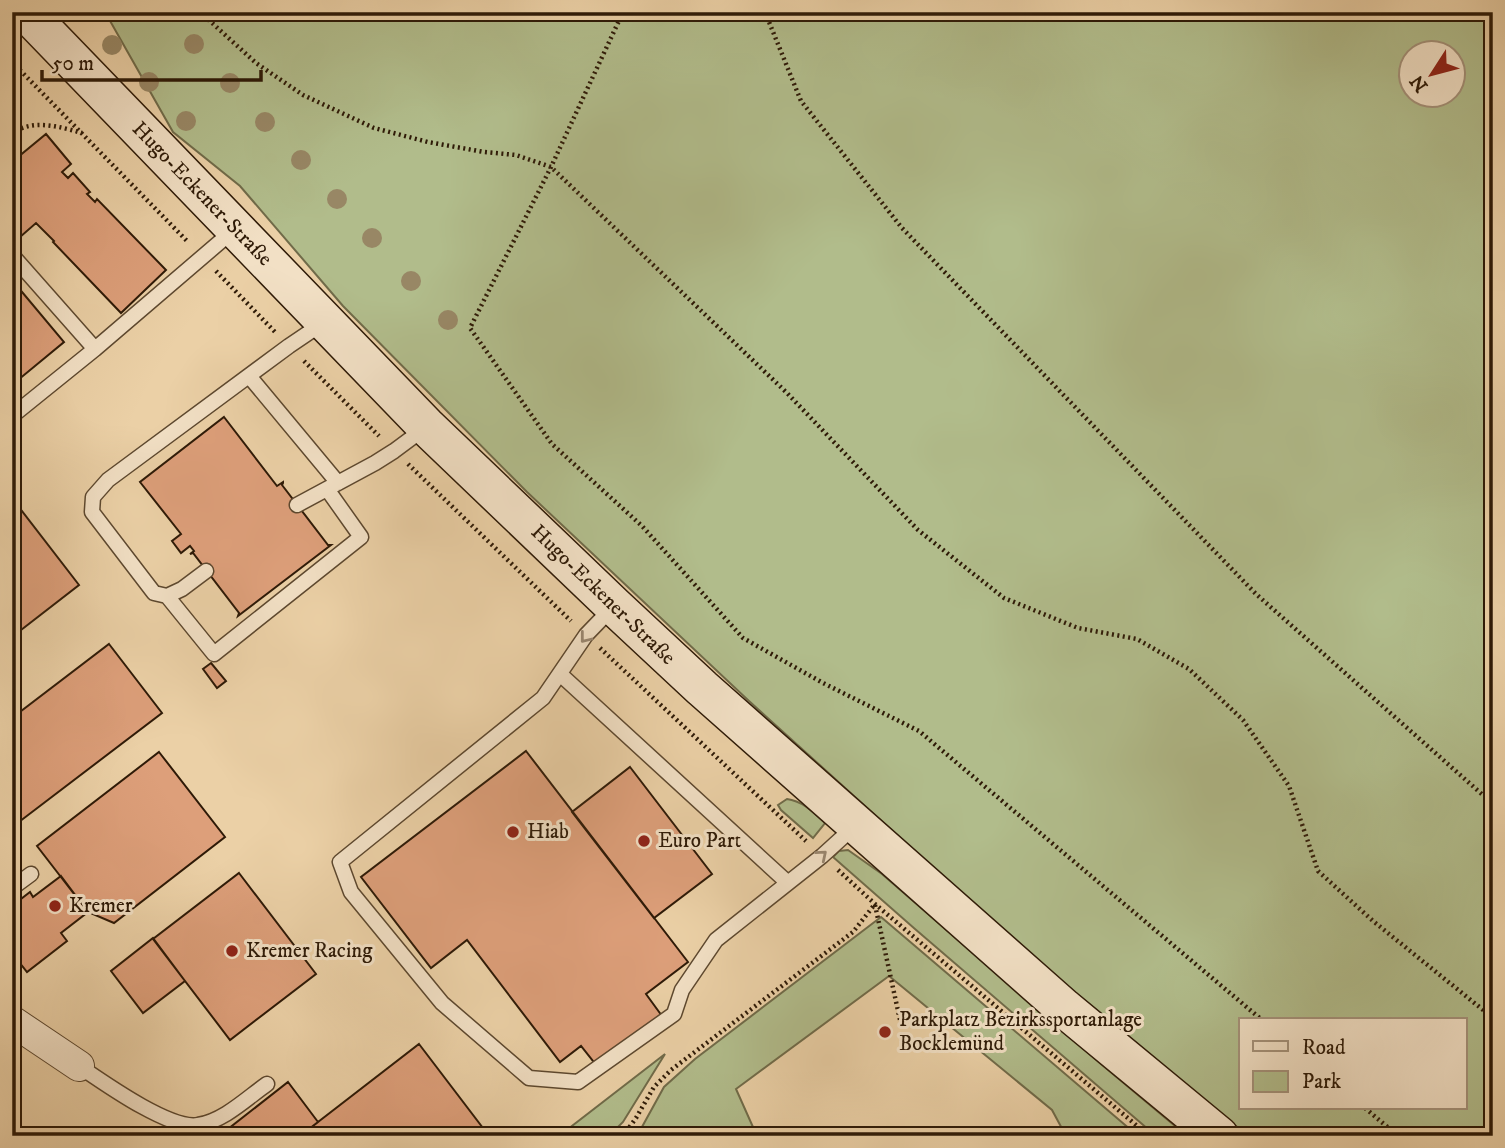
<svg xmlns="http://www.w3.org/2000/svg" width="1505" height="1148" font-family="'IM FELL DW Pica',serif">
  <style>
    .green { fill: #b1bc8b; stroke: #706b49; stroke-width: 2; fill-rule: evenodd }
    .building { fill: #dd9f7a; stroke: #2e1a07; stroke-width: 2 }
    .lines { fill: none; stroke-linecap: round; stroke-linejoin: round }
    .lane-casing { stroke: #5d482f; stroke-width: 17 }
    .street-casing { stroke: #5d482f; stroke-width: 32 }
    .secondary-casing { stroke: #2e1a07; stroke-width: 41 }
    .path { stroke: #2e1a07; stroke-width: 4.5; stroke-dasharray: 2 3.5; stroke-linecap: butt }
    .lane { stroke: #f2e0c5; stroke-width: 14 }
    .street { stroke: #f2e0c5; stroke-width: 30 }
    .secondary { stroke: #f2e0c5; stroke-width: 38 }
    .tree { fill: #988765 }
    .oneway { stroke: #9a8770 }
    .poi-dot { fill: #8f2418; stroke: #f2e0c5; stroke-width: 2.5 }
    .labels { text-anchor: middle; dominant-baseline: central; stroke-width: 6; stroke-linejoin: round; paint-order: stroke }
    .street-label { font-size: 21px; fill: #2e1a07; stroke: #f2e0c5 }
    .poi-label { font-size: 21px; fill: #2e1a07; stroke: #f2e0c5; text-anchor: start }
  </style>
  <rect width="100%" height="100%" fill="#ebd0a6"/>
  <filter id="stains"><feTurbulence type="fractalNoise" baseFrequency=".00286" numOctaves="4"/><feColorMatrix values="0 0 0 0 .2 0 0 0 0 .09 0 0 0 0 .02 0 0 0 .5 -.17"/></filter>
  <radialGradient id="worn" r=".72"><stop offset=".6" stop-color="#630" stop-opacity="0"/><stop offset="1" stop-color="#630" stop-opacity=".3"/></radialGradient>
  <path class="green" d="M105,12H1493V1136H1248L1023,949L749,701L527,492L343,306L240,186L173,132ZM1410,52H1452V94H1410ZM1241,1020H1465V1108H1241Z
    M787,799C803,801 814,813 825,823L813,838L781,810L778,805Z
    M848,850L882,874L1101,1064L1187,1136H1156L915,929L833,857L839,851Z
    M881,917L1138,1136H1066L1052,1110L889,976L736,1089L757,1136H637L664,1087L695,1059Z
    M665,1054L623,1122L609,1136H559Z"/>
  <path class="building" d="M46,134L71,164L62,172L68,178L73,173L90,192L87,194L95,202L97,199L166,270L121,313L53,242L54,241L36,223L12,244V162Z
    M12,280L64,342L12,385Z
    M224,417L277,486L283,482V483L282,485L328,545H331L238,616L239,613L193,553L190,554L194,551L190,546L181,553L172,541L181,534L140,482Z
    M15,502L79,585L12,637V505Z
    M109,644L162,713L15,825L12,822V718Z
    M211,663L226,681L217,688L203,669Z
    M526,751L688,962L646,994L662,1016L597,1066L581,1046L560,1062L467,940L431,968L361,877Z
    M159,752L225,837L114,923L88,912L37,846Z
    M630,767L712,874L654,918L572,812Z
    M239,873L316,974L230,1040L153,939Z
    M61,876L88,912L61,933L67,941L27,972L12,953V906L30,892L33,897Z
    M153,938L185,981L143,1013L111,971Z
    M419,1044L489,1136H300L318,1122Z
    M288,1082L318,1122L300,1136H233L228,1129Z"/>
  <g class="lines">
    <defs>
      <path id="lane" d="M12,255L95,349L12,416
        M95,349L235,229
        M249,376L338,483
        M297,505L375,463L394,451L425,428
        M206,571L182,589L167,596L154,593L92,512L93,497L108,480L289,346L323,323
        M167,596L214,654L361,537L327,489
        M613,607L586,635L543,698L340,862L351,892L442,1003L529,1078L578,1082L674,1014L682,990L716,940L822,856L855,826
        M560,674L788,883
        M12,888L31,874
        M79,1066C104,1083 170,1130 198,1125C224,1121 247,1098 267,1084"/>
      <path id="street" d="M12,1021L79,1066"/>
      <path id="secondary" d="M26,12L426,426L614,606L702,688L1064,1008L1219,1136"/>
    </defs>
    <use href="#lane" class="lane-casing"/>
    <use href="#street" class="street-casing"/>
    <use href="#secondary" class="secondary-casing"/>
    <path class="path" d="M200,12L256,63L303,95L374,128L428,142L484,152L516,155L551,167L787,393L918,530L1004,598L1078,628L1137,639L1189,669L1243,720L1289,786L1318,871L1373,921L1493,1018
      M623,12L551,167L470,328L552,444L642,526L743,638L823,683L919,731L1262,1020
      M765,12L801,101L902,228L1256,594L1493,804
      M12,62L188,242
      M12,134C31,118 61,127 82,133
      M216,271L275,332
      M304,361L379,436
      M408,464L571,621
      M600,648L806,841
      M838,870L875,904L1149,1136
      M875,905L900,1020
      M1365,1108L1398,1136
      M623,1136L636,1118L654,1087L671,1070L853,932L875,904"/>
    <use href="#lane" class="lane"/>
    <use href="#street" class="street"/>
    <use href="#secondary" class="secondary"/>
  </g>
  <g class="tree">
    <circle cx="194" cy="44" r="10"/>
    <circle cx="112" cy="45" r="10"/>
    <circle cx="149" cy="82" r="10"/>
    <circle cx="230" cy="83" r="10"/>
    <circle cx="186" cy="121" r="10"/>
    <circle cx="265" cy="122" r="10"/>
    <circle cx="301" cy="160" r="10"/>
    <circle cx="337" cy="199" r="10"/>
    <circle cx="372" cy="238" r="10"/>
    <circle cx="411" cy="281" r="10"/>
    <circle cx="448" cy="320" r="10"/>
  </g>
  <defs><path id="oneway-chevron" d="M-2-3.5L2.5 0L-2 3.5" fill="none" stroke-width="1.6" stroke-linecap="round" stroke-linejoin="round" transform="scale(1.75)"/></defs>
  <g class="oneway">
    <use href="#oneway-chevron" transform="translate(585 638) rotate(128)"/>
    <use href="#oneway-chevron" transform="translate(822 855) rotate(-40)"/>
  </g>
  <g class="poi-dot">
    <circle cx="513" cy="832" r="7"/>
    <circle cx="644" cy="841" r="7"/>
    <circle cx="55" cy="906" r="7"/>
    <circle cx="232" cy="951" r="7"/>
    <circle cx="885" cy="1032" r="7"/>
  </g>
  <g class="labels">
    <g class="street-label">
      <text transform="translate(202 194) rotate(46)">Hugo-Eckener-Straße</text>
      <text transform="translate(603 595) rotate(44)">Hugo-Eckener-Straße</text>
    </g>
    <g class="poi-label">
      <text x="527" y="832">Hiab</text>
      <text x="658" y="841">Euro Part</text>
      <text x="69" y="906">Kremer</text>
      <text x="246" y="951">Kremer Racing</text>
      <text x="899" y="1020">Parkplatz Bezirkssportanlage<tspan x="899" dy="24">Bocklemünd</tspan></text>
    </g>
  </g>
  <rect width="1505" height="1148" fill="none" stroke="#ebd0a6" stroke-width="42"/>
  <rect x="14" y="14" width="1477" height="1120" fill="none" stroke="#2e1a07" stroke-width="3.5"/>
  <rect x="21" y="21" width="1463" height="1106" fill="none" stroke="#2e1a07" stroke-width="2"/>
  <rect x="1239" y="1018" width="228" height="91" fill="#f2e0c5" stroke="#a49179" stroke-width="2"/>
  <rect x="1253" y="1041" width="35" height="10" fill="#f2e0c5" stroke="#a49179" stroke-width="2"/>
  <text x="1302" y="1054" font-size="21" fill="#2e1a07">Road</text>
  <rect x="1253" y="1071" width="35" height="21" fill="#b1bc8b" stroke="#a49179" stroke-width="2"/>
  <text x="1302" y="1088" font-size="21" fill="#2e1a07">Park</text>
  <g transform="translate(1432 74) rotate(234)"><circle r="33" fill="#f2e0c5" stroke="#a49179" stroke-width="2"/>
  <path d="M0-5L12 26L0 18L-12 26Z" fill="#8f2418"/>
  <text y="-10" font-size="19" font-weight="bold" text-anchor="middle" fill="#2e1a07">N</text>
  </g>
  <path d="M42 70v10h219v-10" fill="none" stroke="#2e1a07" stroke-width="3.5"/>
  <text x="52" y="70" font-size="21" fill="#2e1a07" stroke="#f2e0c5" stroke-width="5" paint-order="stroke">50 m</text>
  <rect width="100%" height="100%" filter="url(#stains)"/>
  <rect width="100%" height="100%" fill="url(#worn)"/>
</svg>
